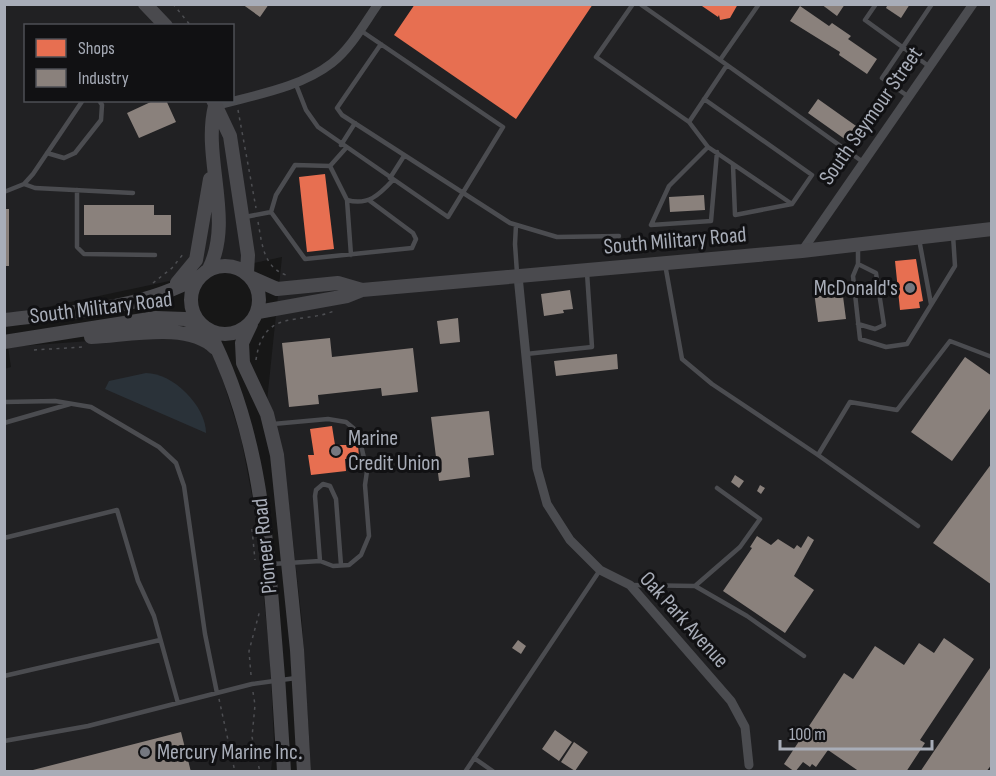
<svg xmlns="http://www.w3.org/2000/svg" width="996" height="776" font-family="'Sofia Sans Condensed',sans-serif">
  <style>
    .built { fill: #212123; fill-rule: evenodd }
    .water { fill: #2a3239 }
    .shops { fill: #e76f51 }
    .industry { fill: #8a817c }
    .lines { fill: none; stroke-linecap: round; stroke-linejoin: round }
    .path { stroke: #4d4e52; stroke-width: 1.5; stroke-dasharray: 3 4.5; stroke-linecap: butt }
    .service { stroke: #4b4c50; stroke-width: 4.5 }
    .minor { stroke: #4b4c50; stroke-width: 9 }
    .secondary { stroke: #4a4a4e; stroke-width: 14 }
    .poi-dot { fill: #757880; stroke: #111113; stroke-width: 2 }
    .labels { text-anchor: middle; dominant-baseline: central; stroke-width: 6; stroke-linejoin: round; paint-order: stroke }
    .street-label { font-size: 22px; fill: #a8adb8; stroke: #111113 }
    .poi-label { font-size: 22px; fill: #a8adb8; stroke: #111113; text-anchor: start }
  </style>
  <rect width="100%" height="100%" fill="#171717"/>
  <path class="built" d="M5,5H991V771H311L302,622L288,497L267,401L282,257L5,316ZM26,26H232V100H26Z
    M157,336L196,341L211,353L219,368L241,438L255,511L270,658L274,742L271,771H5L4,369L11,367L8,347Z"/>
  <path class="water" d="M146,373C173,373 206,406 206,433L105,389L109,381Z"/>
  <path class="shops" d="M415,4H593L516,119L394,35Z
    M703,4H738L730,18L720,20L719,15L718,17L702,6Z
    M325,174L334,249L307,252L299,177Z
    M916,259L923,301L919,302L920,308L900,310L895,261Z
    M332,426L335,445H358L359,457L345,459L346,471L311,475L308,455H314L310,429Z"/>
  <path class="industry" d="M242,4H269L260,17Z
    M821,4H845L837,16Z
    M888,4H910L901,18L886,8Z
    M800,6L829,26L832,23L851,36L848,39L877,59L867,74L839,55L840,52L790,21Z
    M818,99L866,133L856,147L808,113Z
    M155,100H166L176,122L139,138L127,113Z
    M704,195L705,210L670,212L669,197Z
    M84,205H154V215H171V235H84Z
    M4,209H9V266H4Z
    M841,281L846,319L818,322L813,284Z
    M570,290L573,309L563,310L564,313L544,316L541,294Z
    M458,318L460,342L440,344L437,321Z
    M330,338L332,357L413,348L418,392L382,396L381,388L318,395L319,404L289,407L282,343Z
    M617,354L618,369L556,376L554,361Z
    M965,357L992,376V406L952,461L911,432Z
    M489,411L494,455L468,458L470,477L439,481L431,417Z
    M992,463V585L933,543Z
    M735,475L744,481L739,488L731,482Z
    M760,485L765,488L761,494L757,491Z
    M757,536L771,545L778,539L794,549L797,545L801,548L808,536L814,540L794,576L814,590L785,633L723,591L752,548L750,547Z
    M944,638L974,659L920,740L925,743L906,772H860L828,750L816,767L812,764L810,767L803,762L795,772L784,764L844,673L853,679L875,646L904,665L919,643L934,653Z
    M518,640L526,646L521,654L512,648Z
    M992,665V764L986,772H920Z
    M555,730L572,742L559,761L542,749Z
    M181,732L191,772H29V771Z
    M574,742L588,752L575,771L561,762Z"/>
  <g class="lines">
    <path class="path" d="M173,4L191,26
      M238,110L256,208
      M258,222C262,243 263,267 286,275
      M153,283L172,268L184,253
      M34,350L83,347
      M256,360C263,308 299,325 334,311
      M252,529L255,560
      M251,675L249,651L260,610
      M253,692L255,705L252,737L260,772
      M219,699L235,772"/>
    <path class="service" d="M633,4L596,57L689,122L727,65
      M640,4L720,60
      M759,4L720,60L863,162
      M876,4L865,20L930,67
      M381,44L337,108L342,115L510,223L557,237L619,236
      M295,82L306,110L318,127L448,217L503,127L360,30
      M909,97L882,78L932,4
      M689,122L708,147L792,204L812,175L704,99
      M341,145L355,123
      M708,147L669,186L651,225L711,221L717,152
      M47,153L64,158L75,153L101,120L102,105L99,100
      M733,165L735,215L792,204
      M330,166L347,200C368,206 379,195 393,180
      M390,178L404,156
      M24,184L35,188L133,193
      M77,190V247L84,254L155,255
      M4,192L24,184L33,174L83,100
      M347,200L351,255
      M271,212L305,259L412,248L416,239L413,233L370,201
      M245,217L271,212L276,195L295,165L330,166L346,148
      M516,225L515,244L517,273
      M919,239L931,304
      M858,247V264L853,276L860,339L886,347L907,344L955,266L953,235
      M665,264L682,359L712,384L818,455L850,402L897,410L950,341L992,357
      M858,324L875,329L884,325L876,273L858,264
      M526,354L592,347L587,273
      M4,402L55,401L91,407L159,447L176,463L184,486L205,634L217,693
      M4,423L70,404
      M818,455L918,526
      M4,538L117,510L138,581L154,616L178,703
      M320,561L315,496L316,490L323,484L330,486L336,499L341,565
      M272,564L320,561L333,566L349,565L361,555L369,536L365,485L367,471L358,432L346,422L328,419L273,424
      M630,585L695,586L740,547L760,519L717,488
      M695,586L747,616L804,656
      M4,676L160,640
      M4,741L88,726L252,684L296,678
      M474,758L494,772
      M465,772L600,570"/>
    <path class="minor" d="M215,106C254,95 300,88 332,63C351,48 364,24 378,4
      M802,251L973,4
      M518,276L537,468L547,504L570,540L600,570L630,585L731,701L745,727L749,765"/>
    <path class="secondary" d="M145,4L166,26
      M213,100L230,136L248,255L247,273
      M191 300a34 34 0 1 1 68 0a34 34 0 1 1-68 0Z
      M209,269C234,219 202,158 215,106
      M252,278L277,289L338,283L362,290
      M177,283L196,260L210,179
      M258,312L347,296L362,290L802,251L992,229
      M4,320C70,312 140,310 198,277
      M251,324L242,343L243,363L267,414L277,455L297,650L304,772
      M208,330C253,417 264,506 272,603C277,659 281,715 284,772
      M91,337C126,336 188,321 215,348
      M4,342L156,318L185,319L202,326"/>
  </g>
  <g class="poi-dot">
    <circle cx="910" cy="288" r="6"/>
    <circle cx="336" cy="451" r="6"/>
    <circle cx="145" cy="752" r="6"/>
  </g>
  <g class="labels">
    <g class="street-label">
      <text transform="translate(871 116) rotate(-55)">South Seymour Street</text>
      <text transform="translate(675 241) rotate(-5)">South Military Road</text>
      <text transform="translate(101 308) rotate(-7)">South Military Road</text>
      <text transform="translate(265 546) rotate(-96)">Pioneer Road</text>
      <text transform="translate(684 620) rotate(48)">Oak Park Avenue</text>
    </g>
    <g class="poi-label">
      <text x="898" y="288" text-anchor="end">McDonald's</text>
      <text x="348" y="438">Marine<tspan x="348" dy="25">Credit Union</tspan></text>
      <text x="157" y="752">Mercury Marine Inc.</text>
    </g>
  </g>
  <rect width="996" height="776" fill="none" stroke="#a8adb8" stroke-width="12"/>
  <rect x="24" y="24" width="210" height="78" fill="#111113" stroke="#4d4f55" stroke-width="1.5"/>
  <rect x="36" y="39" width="30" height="18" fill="#e76f51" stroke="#4d4f55" stroke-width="1.5"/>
  <text x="78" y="54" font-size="18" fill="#a8adb8">Shops</text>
  <rect x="36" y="69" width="30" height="18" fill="#8a817c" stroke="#4d4f55" stroke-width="1.5"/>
  <text x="78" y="84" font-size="18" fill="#a8adb8">Industry</text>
  <path d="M780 740v9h152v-9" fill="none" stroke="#a8adb8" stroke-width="3"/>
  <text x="789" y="740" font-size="18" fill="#a8adb8" stroke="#111113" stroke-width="4.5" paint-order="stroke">100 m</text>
</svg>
